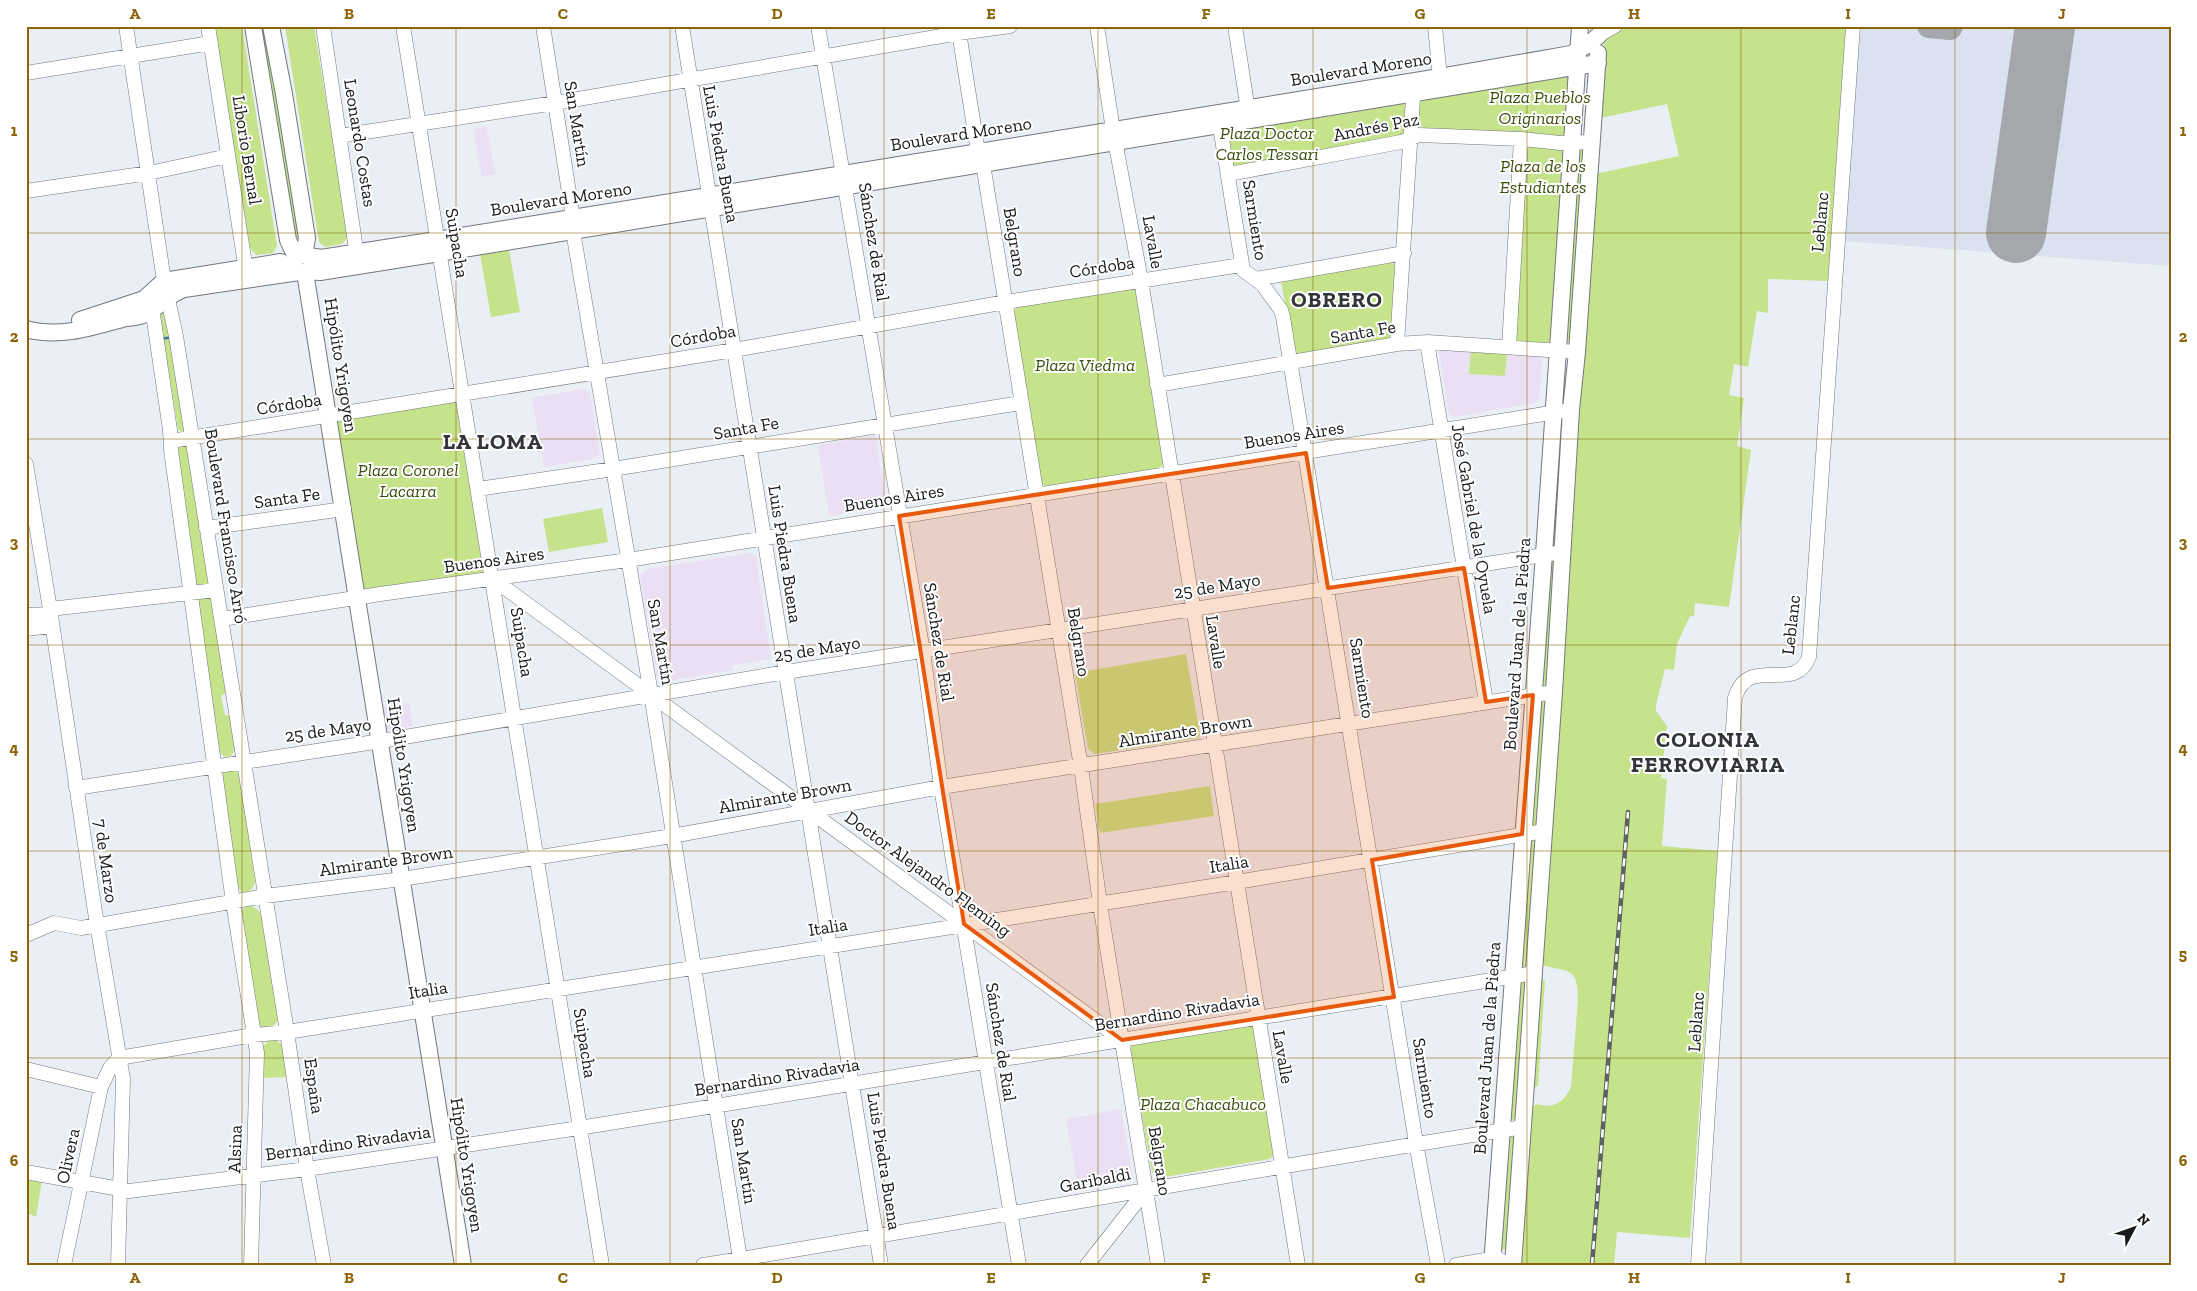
<svg xmlns="http://www.w3.org/2000/svg" width="2197" height="1291" font-family="'Zilla Slab',serif">
  <style>
    .built { fill: #dae1ef }
    .education { fill: #ebdff3 }
    .green { fill: #c5e38a }
    .lines { fill: none; stroke-linecap: round; stroke-linejoin: round }
    .stream { stroke: #3d74a1; stroke-width: 2.5 }
    .taxiway { stroke: #a4a7ac; stroke-width: 24 }
    .runway { stroke: #a4a7ac; stroke-width: 60 }
    .minor-casing { stroke: #74777d; stroke-width: 15 }
    .major-casing { stroke: #74777d; stroke-width: 18 }
    .minor { stroke: #fff; stroke-width: 14 }
    .major { stroke: #fff; stroke-width: 16 }
    .rail-casing { stroke: #5e6064; stroke-width: 4.5 }
    .rail { stroke: #fff; stroke-width: 2.5; stroke-dasharray: 8; stroke-linecap: butt }
    .marked { fill: #e8590c; fill-opacity: 0.2; stroke: #e8590c; stroke-width: 4; stroke-linejoin: round }
    .grid { fill: none; stroke: #8d6307; stroke-width: 1; stroke-opacity: 0.55 }
    .labels { text-anchor: middle; dominant-baseline: central; stroke-width: 4; stroke-linejoin: round; paint-order: stroke }
    .street-label { font-size: 18px; fill: #18191b; stroke: #fff }
    .park-label { font-size: 18px; font-style: italic; fill: #3c4e0b; stroke: #fff }
    .district-label { font-size: 22px; font-weight: bold; letter-spacing: 1px; fill: #33353a; stroke: #fff }
    .neatline { fill: none; stroke: #8d6307; stroke-width: 2 }
    .grid-label { font-size: 16px; text-anchor: middle; font-weight: bold; fill: #8d6307 }
  </style>
  <rect width="100%" height="100%" fill="#eaeef5"/>
  <path class="built" d="M1859,26H2171V266L1843,241Z"/>
  <path class="education" d="M486,126L496,174L482,177L473,129Z
    M1442,346L1537,353L1542,361L1539,399L1534,403L1454,417L1449,413L1439,351Z
    M584,389L590,393L600,453L596,458L544,467L532,398Z
    M876,435L885,501L878,508L829,516L818,445Z
    M751,553L756,557L771,659L733,665V670L663,682L657,676L640,575L647,569Z
    M409,703L413,726L386,730L382,707Z
    M1121,1109L1133,1178L1078,1187L1066,1119Z"/>
  <path class="green" d="M213,26H242L277,246L273,253L256,255L250,248Z
    M259,26H265L299,237L293,238Z
    M285,26H314L348,237L342,244L325,247L319,242Z
    M1622,26H1846L1828,281L1768,279V313L1757,311L1748,367L1734,364L1729,395L1744,398L1737,446L1751,450L1729,607L1695,603L1694,616H1690L1677,644L1674,670L1665,669L1656,705V711L1667,726L1661,778L1667,779L1662,846L1718,851L1690,1238L1617,1232L1614,1265H1521V1255L1531,1111L1533,1106L1537,1104C1553,1109 1564,1103 1571,1087L1578,1000C1578,965 1568,973 1542,965L1541,960L1595,174L1679,156L1667,104L1600,118L1604,43L1615,30Z
    M1567,74L1571,77L1567,132L1560,137L1426,129C1414,124 1414,109 1422,99Z
    M1405,100L1409,103L1405,135L1241,167L1234,166L1231,160L1228,132L1233,129Z
    M1530,146L1562,149L1564,154L1552,336L1550,342C1540,346 1524,346 1515,340L1525,151Z
    M1579,150H1584L1570,343H1565Z
    M509,250L520,312L491,317L480,254Z
    M1390,263L1395,264L1397,269L1392,336L1390,340L1297,354L1294,349L1281,282L1284,279Z
    M1133,287L1136,289L1163,465L1157,470L1049,487L1041,484L1013,312L1018,306Z
    M164,312L167,313L185,431L182,433L178,429L160,316Z
    M1471,351L1507,354L1505,376L1469,374Z
    M458,400L483,573L364,590L360,584L336,426L338,420Z
    M185,444L188,446L210,583C205,586 198,587 194,584L177,447Z
    M602,508L608,542L549,552L543,519Z
    M1550,559L1556,560L1546,686H1541Z
    M207,596L211,598L227,692L221,696L225,715L231,716L236,748L231,756L225,757L218,751L197,600Z
    M1186,654L1200,735L1198,738L1095,754L1088,749L1075,673Z
    M1543,700L1547,703L1536,826L1534,827L1531,826L1540,701Z
    M236,770L240,774L255,882C253,889 250,892 242,892L236,884L221,777L222,772Z
    M1210,786L1214,816L1100,833L1095,804Z
    M1533,839L1535,840L1526,968L1523,969L1521,968L1529,841Z
    M251,906L257,909L262,916L279,1018C275,1026 271,1028 263,1029L259,1025L241,912L245,907Z
    M1541,978L1545,981L1538,1086L1534,1088Z
    M1520,981L1526,982L1516,1119L1512,1120L1510,1118Z
    M1248,1025L1253,1027L1255,1031L1274,1155L1270,1159L1159,1178L1152,1172L1130,1050L1132,1045Z
    M276,1040L284,1046L288,1077L262,1078L264,1046L268,1041Z
    M1514,1134L1507,1248L1504,1250L1500,1248L1507,1136Z
    M26,1177L42,1180L36,1217L26,1212Z"/>
  <g class="lines">
    <path class="stream" d="M161,339L173,337"/>
    <path class="taxiway" d="M1929,26L1950,28L1951,26"/>
    <path class="runway" d="M2016,233L2045,26"/>
    <defs>
      <path id="minor" d="M126,26L164,281L176,336L287,1032L307,1169L324,1265
        M208,26L247,277
        M323,26L358,263
        M403,26L602,1265
        M543,26L573,218V231L651,694L741,1265
        M682,26L881,1265
        M818,26L923,652L941,787L1019,1265
        M958,26L978,152L983,164L1081,767L1100,904L1158,1265
        M1097,26L1113,130L1141,280L1298,1265
        M1235,26L1249,117
        M1435,26L1441,88
        M1599,35L1615,26
        M26,73L211,43
        M1218,114L1243,270L1262,284L1281,310L1283,317L1416,1143L1438,1265
        M339,136L555,103L959,33L1010,26
        M1229,174L1401,142L1419,135L1521,139L1560,143L1592,142
        M26,191L149,173L228,156
        M1256,279L1404,253
        M151,301L170,430L171,450L233,902L257,1053L251,1265
        M1427,342L1486,702
        M1397,344L1414,83
        M1509,347L1521,139
        M1157,385L1397,344L1427,342L1577,352
        M171,441L734,350L1006,302L1241,265
        M26,464L50,609L95,912L123,1079L118,1265
        M478,489L613,469L1020,403
        M206,528L344,509
        M493,579L1122,1040
        M50,609L216,590
        M26,615L51,614
        M222,619L380,594L628,560L1563,411
        M26,629L52,626
        M76,788L381,741L786,672L1563,552
        M26,935L54,923L81,928L265,896L402,879L672,836L941,787L1554,692
        M119,1058L253,1035L287,1032L1237,882L1544,831
        M26,1069L101,1087
        M26,1172L114,1188L121,1192L307,1169L579,1128L1534,973
        M64,1265L101,1087L110,1068L119,1058
        M703,1265C976,1221 1249,1170 1523,1127
        M1087,1265L1146,1190
        M1456,1265L1497,1258L1508,1265
        M1698,1265L1735,698C1748,653 1795,695 1809,657L1853,26"/>
      <path id="major" d="M253,26L288,240L296,257L294,261L295,267
        M271,26L284,94L307,238L304,255
        M296,257L303,255L321,258L437,240L1440,77L1571,54L1589,44L1599,35
        M307,271L320,272L439,253L1598,63
        M305,272L463,1265
        M80,320L144,299L164,281L281,262
        M26,329C59,338 90,328 122,319C130,317 138,318 145,314C159,307 169,294 184,289L299,272
        M1492,1265L1544,554L1580,26
        M1513,1265L1554,692L1571,410L1577,352L1598,53"/>
    </defs>
    <use href="#minor" class="minor-casing"/>
    <use href="#major" class="major-casing"/>
    <use href="#minor" class="minor"/>
    <use href="#major" class="major"/>
    <defs>
      <path id="rail" d="M1592,1265L1628,812"/>
    </defs>
    <use href="#rail" class="rail-casing"/>
    <use href="#rail" class="rail"/>
  </g>
  <path class="marked" d="M1306,453L1328,588L1464,568L1486,702L1533,695L1522,834L1372,860L1394,997L1122,1040L964,924L899,516Z"/>
  <path class="grid" d="M242,26V1265M456,26V1265M670,26V1265M884,26V1265M1098,26V1265M1313,26V1265M1527,26V1265M1741,26V1265M1955,26V1265M26,233H2171M26,439H2171M26,645H2171M26,851H2171M26,1058H2171"/>
  <g class="labels">
    <g class="street-label">
      <text transform="translate(1361 69) rotate(-9)">Boulevard Moreno</text>
      <text transform="translate(577 124) rotate(81)">San Martín</text>
      <text transform="translate(1376 127) rotate(-11)">Andrés Paz</text>
      <text transform="translate(961 134) rotate(-9)">Boulevard Moreno</text>
      <text transform="translate(360 143) rotate(81)">Leonardo Costas</text>
      <text transform="translate(247 150) rotate(81)">Liborio Bernal</text>
      <text transform="translate(721 154) rotate(80)">Luis Piedra Buena</text>
      <text transform="translate(561 199) rotate(-9)">Boulevard Moreno</text>
      <text transform="translate(1255 220) rotate(81)">Sarmiento</text>
      <text transform="translate(1820 222) rotate(-85)">Leblanc</text>
      <text transform="translate(874 242) rotate(81)">Sánchez de Rial</text>
      <text transform="translate(1015 242) rotate(81)">Belgrano</text>
      <text transform="translate(1153 242) rotate(80)">Lavalle</text>
      <text transform="translate(457 243) rotate(81)">Suipacha</text>
      <text transform="translate(1102 267) rotate(-9)">Córdoba</text>
      <text transform="translate(1363 332) rotate(-10)">Santa Fe</text>
      <text transform="translate(703 336) rotate(-10)">Córdoba</text>
      <text transform="translate(341 365) rotate(81)">Hipólito Yrigoyen</text>
      <text transform="translate(289 404) rotate(-9)">Córdoba</text>
      <text transform="translate(746 428) rotate(-10)">Santa Fe</text>
      <text transform="translate(1294 435) rotate(-9)">Buenos Aires</text>
      <text transform="translate(287 498) rotate(-8)">Santa Fe</text>
      <text transform="translate(894 498) rotate(-9)">Buenos Aires</text>
      <text transform="translate(1474 519) rotate(80)">José Gabriel de la Oyuela</text>
      <text transform="translate(226 526) rotate(81)">Boulevard Francisco Arró</text>
      <text transform="translate(785 554) rotate(81)">Luis Piedra Buena</text>
      <text transform="translate(494 560) rotate(-8)">Buenos Aires</text>
      <text transform="translate(1217 586) rotate(-9)">25 de Mayo</text>
      <text transform="translate(1791 625) rotate(-84)">Leblanc</text>
      <text transform="translate(522 642) rotate(81)">Suipacha</text>
      <text transform="translate(661 642) rotate(80)">San Martín</text>
      <text transform="translate(939 642) rotate(81)">Sánchez de Rial</text>
      <text transform="translate(1079 642) rotate(81)">Belgrano</text>
      <text transform="translate(1216 642) rotate(81)">Lavalle</text>
      <text transform="translate(1517 644) rotate(-86)">Boulevard Juan de la Piedra</text>
      <text transform="translate(817 649) rotate(-9)">25 de Mayo</text>
      <text transform="translate(1362 678) rotate(81)">Sarmiento</text>
      <text transform="translate(328 730) rotate(-8)">25 de Mayo</text>
      <text transform="translate(1185 731) rotate(-9)">Almirante Brown</text>
      <text transform="translate(404 765) rotate(81)">Hipólito Yrigoyen</text>
      <text transform="translate(785 796) rotate(-10)">Almirante Brown</text>
      <text transform="translate(106 861) rotate(82)">7 de Marzo</text>
      <text transform="translate(386 861) rotate(-8)">Almirante Brown</text>
      <text transform="translate(1229 864) rotate(-9)">Italia</text>
      <text transform="translate(928 874) rotate(36)">Doctor Alejandro Fleming</text>
      <text transform="translate(828 927) rotate(-9)">Italia</text>
      <text transform="translate(428 990) rotate(-9)">Italia</text>
      <text transform="translate(1177 1012) rotate(-9)">Bernardino Rivadavia</text>
      <text transform="translate(1696 1022) rotate(-86)">Leblanc</text>
      <text transform="translate(1001 1042) rotate(81)">Sánchez de Rial</text>
      <text transform="translate(585 1043) rotate(81)">Suipacha</text>
      <text transform="translate(1487 1048) rotate(-86)">Boulevard Juan de la Piedra</text>
      <text transform="translate(1283 1057) rotate(80)">Lavalle</text>
      <text transform="translate(777 1077) rotate(-9)">Bernardino Rivadavia</text>
      <text transform="translate(1425 1078) rotate(81)">Sarmiento</text>
      <text transform="translate(314 1086) rotate(82)">España</text>
      <text transform="translate(348 1143) rotate(-8)">Bernardino Rivadavia</text>
      <text transform="translate(235 1149) rotate(-88)">Alsina</text>
      <text transform="translate(68 1156) rotate(-78)">Olivera</text>
      <text transform="translate(744 1161) rotate(81)">San Martín</text>
      <text transform="translate(884 1161) rotate(81)">Luis Piedra Buena</text>
      <text transform="translate(1160 1161) rotate(81)">Belgrano</text>
      <text transform="translate(467 1165) rotate(81)">Hipólito Yrigoyen</text>
      <text transform="translate(1095 1180) rotate(-11)">Garibaldi</text>
    </g>
    <g class="park-label">
      <text x="1540" y="97">Plaza Pueblos<tspan x="1540" dy="21">Originarios</tspan></text>
      <text x="1267" y="133">Plaza Doctor<tspan x="1267" dy="21">Carlos Tessari</tspan></text>
      <text x="1543" y="166">Plaza de los<tspan x="1543" dy="21">Estudiantes</tspan></text>
      <text x="1085" y="365">Plaza Viedma</text>
      <text x="408" y="470">Plaza Coronel<tspan x="408" dy="21">Lacarra</tspan></text>
      <text x="1203" y="1104">Plaza Chacabuco</text>
    </g>
    <g class="district-label">
      <text x="1337" y="299">OBRERO</text>
      <text x="493" y="441">LA LOMA</text>
      <text x="1708" y="739">COLONIA<tspan x="1708" dy="25">FERROVIARIA</tspan></text>
    </g>
  </g>
  <rect width="2197" height="1291" fill="none" stroke="#ffffff" stroke-width="55"/>
  <g transform="translate(2134 1228) rotate(49)" stroke="#ffffff" stroke-width="4" paint-order="stroke">
  <path d="M0-4L9 19L0 12L-9 19Z" fill="#18191b"/>
  <text y="-8" font-size="14" font-weight="bold" text-anchor="middle" fill="#18191b">N</text>
  </g>
  <rect x="28" y="28" width="2142" height="1236" class="neatline"/>
  <g class="grid-label">
    <text x="135" y="19">A</text>
    <text x="349" y="19">B</text>
    <text x="563" y="19">C</text>
    <text x="777" y="19">D</text>
    <text x="991" y="19">E</text>
    <text x="1206" y="19">F</text>
    <text x="1420" y="19">G</text>
    <text x="1634" y="19">H</text>
    <text x="1848" y="19">I</text>
    <text x="2062" y="19">J</text>
    <text x="14" y="136">1</text>
    <text x="2183" y="136">1</text>
    <text x="14" y="342">2</text>
    <text x="2183" y="342">2</text>
    <text x="14" y="548">3</text>
    <text x="2183" y="548">3</text>
    <text x="14" y="754">4</text>
    <text x="2183" y="754">4</text>
    <text x="14" y="960">5</text>
    <text x="2183" y="960">5</text>
    <text x="14" y="1166">6</text>
    <text x="2183" y="1166">6</text>
    <text x="135" y="1283">A</text>
    <text x="349" y="1283">B</text>
    <text x="563" y="1283">C</text>
    <text x="777" y="1283">D</text>
    <text x="991" y="1283">E</text>
    <text x="1206" y="1283">F</text>
    <text x="1420" y="1283">G</text>
    <text x="1634" y="1283">H</text>
    <text x="1848" y="1283">I</text>
    <text x="2062" y="1283">J</text>
  </g>
</svg>
